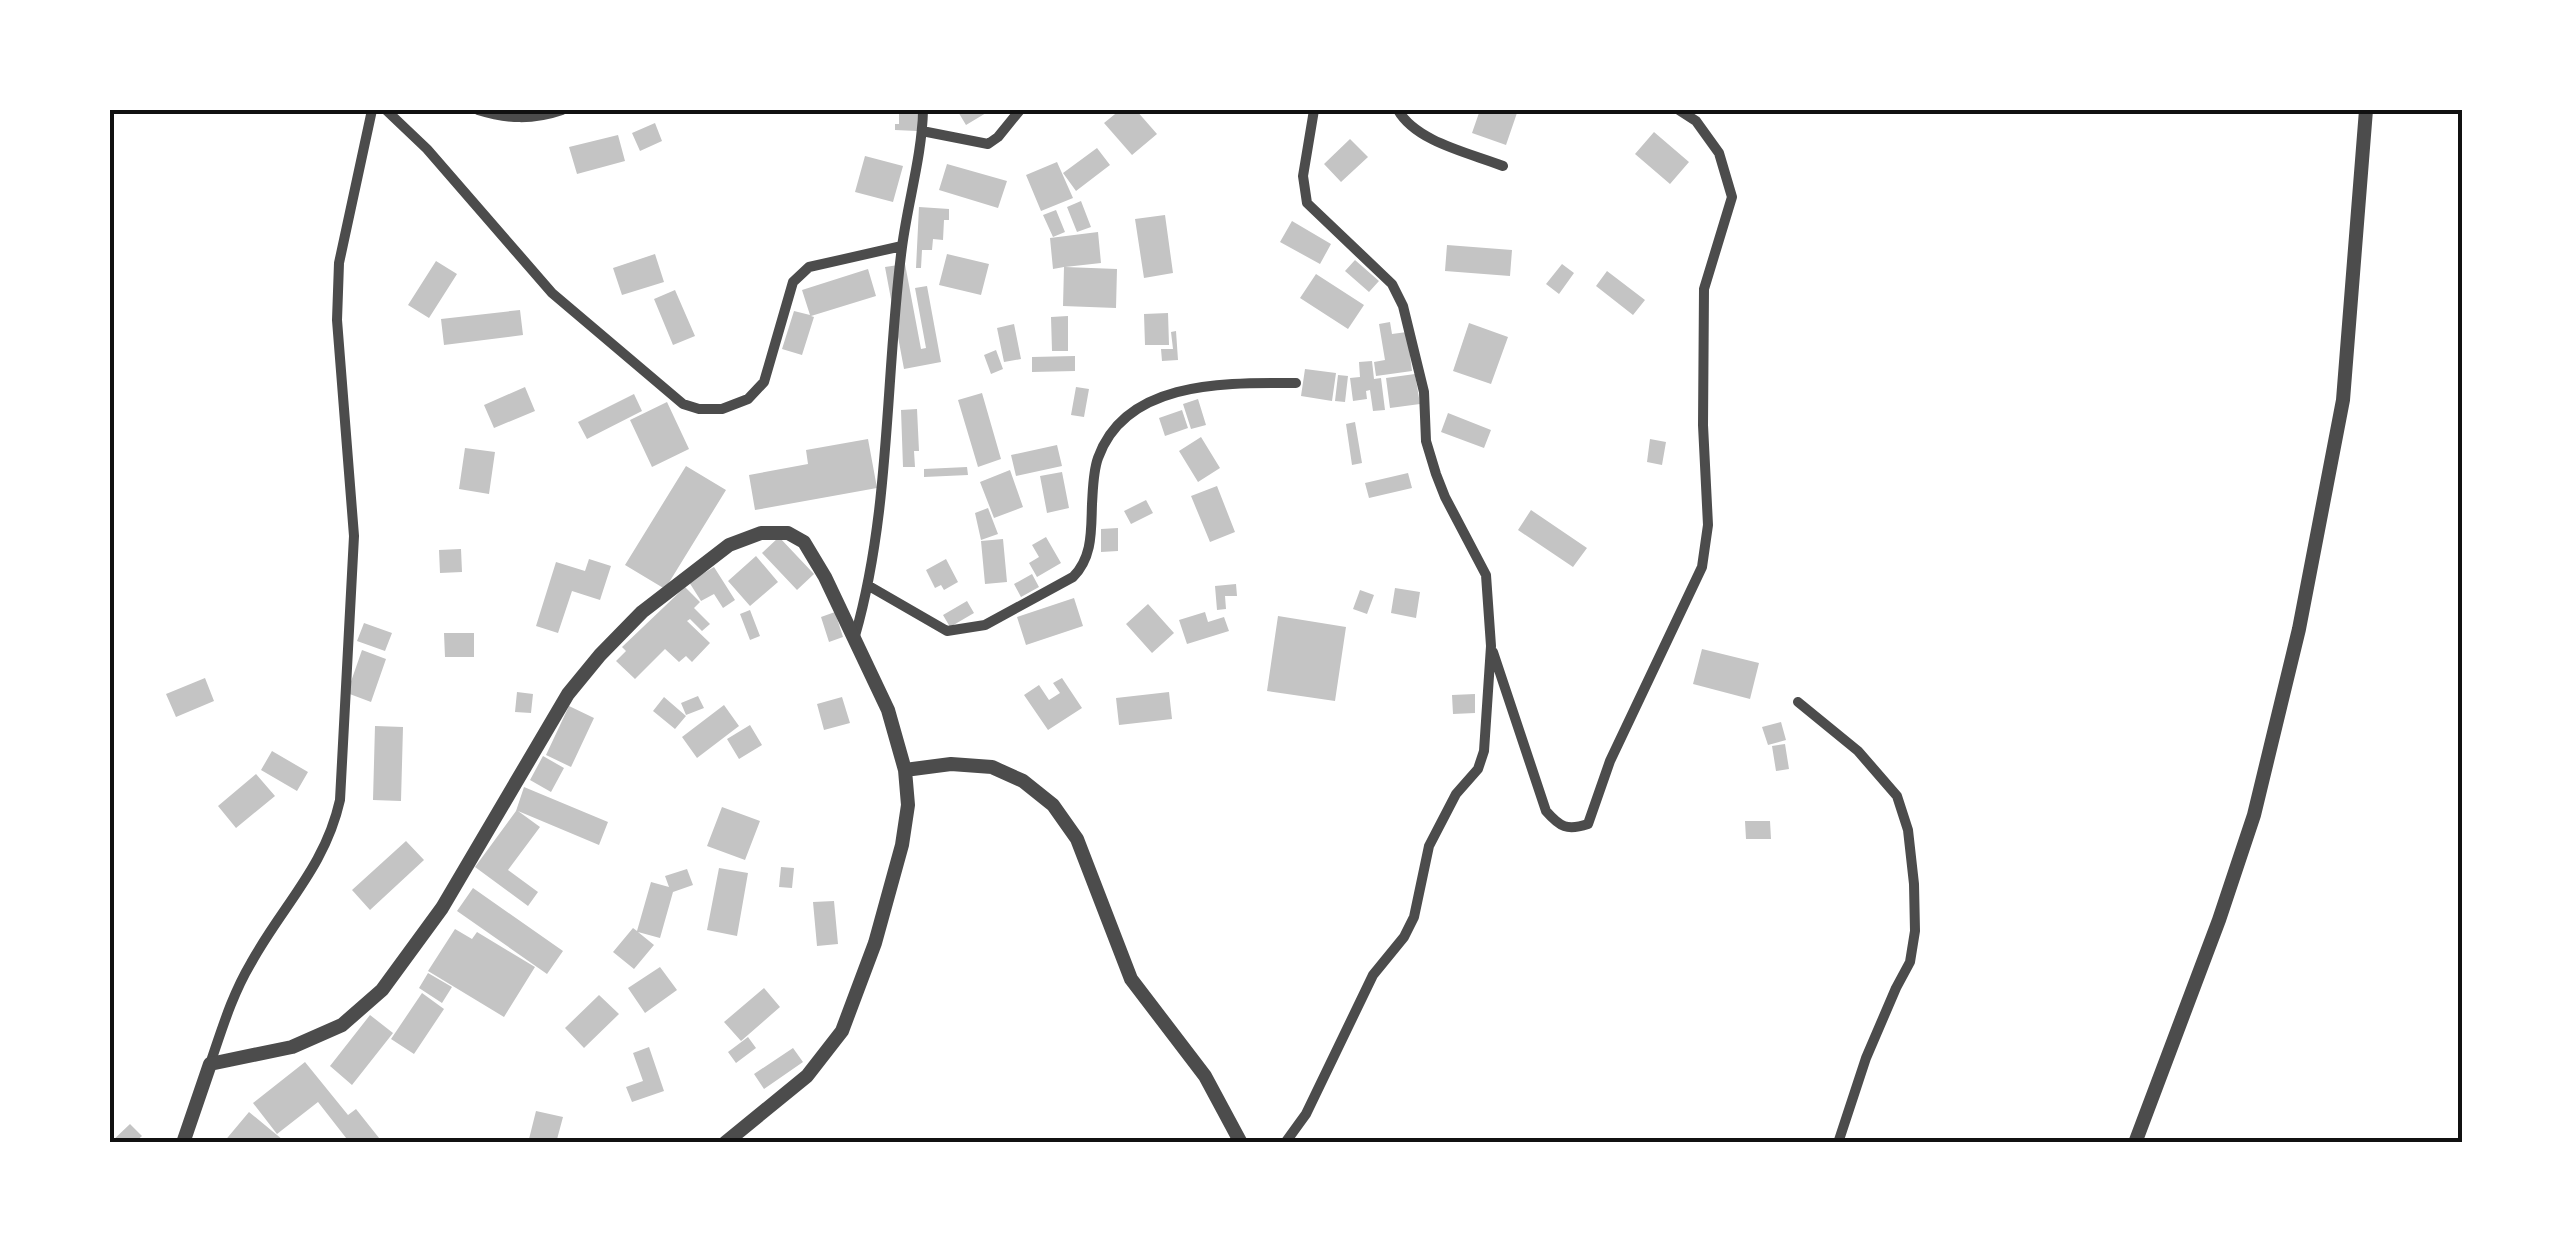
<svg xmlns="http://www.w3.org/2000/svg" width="2573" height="1253" font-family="Lora,serif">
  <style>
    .building { fill: #c4c4c4 }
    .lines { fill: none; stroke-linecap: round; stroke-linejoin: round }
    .minor { stroke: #4c4c4c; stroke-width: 10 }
    .tertiary { stroke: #4c4c4c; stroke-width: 14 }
    .neatline { fill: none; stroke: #111; stroke-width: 4 }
  </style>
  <rect width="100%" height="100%" fill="#fff"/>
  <path class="building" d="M899,110H918L917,131L895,130V124H899Z
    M957,110H991L966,125Z
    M1120,110H1136L1157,134L1132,155L1104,123Z
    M1480,110H1518L1506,145L1472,133Z
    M655,123L662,141L640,151L632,133Z
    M1654,132L1689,162L1670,184L1635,154Z
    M618,135L625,161L577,174L569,147Z
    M1350,139L1368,157L1341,182L1324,164Z
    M1097,148L1110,165L1076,191L1063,173Z
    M865,156L903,166L893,202L855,192Z
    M1057,162L1073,198L1041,211L1026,175Z
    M947,164L1007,181L998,208L939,190Z
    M1081,201L1091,227L1077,232L1067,207Z
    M919,207L949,209V220H944L943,240L933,239L932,250H922L921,268H916Z
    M1056,210L1065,232L1053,237L1043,215Z
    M1165,215L1173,273L1144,278L1135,219Z
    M1292,221L1331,244L1320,264L1280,242Z
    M1098,232L1101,263L1065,267L1117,269L1116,308L1063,306L1064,267L1053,269L1050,238Z
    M1447,245L1512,250L1510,276L1445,271Z
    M655,254L664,282L622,295L613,268Z
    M947,254L989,264L981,295L939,285Z
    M1355,260L1379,281L1369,292L1345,271Z
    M436,261L457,274L429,318L408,305Z
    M905,264L921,349L926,348L915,288L927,286L941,362L904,369L885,267Z
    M1562,264L1574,273L1559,294L1546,284Z
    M868,269L876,296L811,316L814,317L802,355L782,349L794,311L810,315L802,290Z
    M1607,271L1645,300L1633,315L1596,286Z
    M1316,274L1364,305L1348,329L1300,298Z
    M675,290L695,336L673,345L654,299Z
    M520,310L523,335L444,345L441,319Z
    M1168,313L1169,345H1145L1144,314Z
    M1068,316V351H1052L1051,317Z
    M1390,322L1392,334L1407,332L1412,371L1376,376L1374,362L1385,360L1379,324Z
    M1469,323L1508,337L1491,384L1453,371Z
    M1014,324L1021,359L1004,362L997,328Z
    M1176,331L1178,360L1162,361L1161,349H1173L1171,332Z
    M996,350L1003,369L991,374L984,355Z
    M1075,356V371L1032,372V357Z
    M1372,361L1374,379L1381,378L1385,410L1373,411L1370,390L1366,391L1367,399L1353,401L1350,378L1360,377L1359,362Z
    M1305,369L1336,373L1332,401L1301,396Z
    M1415,374L1420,404L1390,408L1386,378Z
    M1338,375L1348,376L1345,402L1335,401Z
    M525,387L535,411L494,428L484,405Z
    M1076,387L1089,389L1084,417L1071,415Z
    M982,393L1001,459L978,467L958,400Z
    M634,394L642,411L587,439L578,422Z
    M1198,399L1206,425L1191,429L1183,404Z
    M667,402L689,449L652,467L630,420Z
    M917,409L919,451H914L915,467H903L901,410Z
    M1182,410L1188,428L1165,436L1159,418Z
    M1448,413L1491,430L1484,448L1441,432Z
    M1355,422L1362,463L1352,465L1346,424Z
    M1201,437L1220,468L1198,482L1179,451Z
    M868,439L877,488L755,510L749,475L808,464L806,450Z
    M1650,439L1666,442L1662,465L1647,462Z
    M1057,445L1062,466L1016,476L1011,455Z
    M465,448L495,452L489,494L459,489Z
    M686,466L726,490L665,589L625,565Z
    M967,467L968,475L924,477V469Z
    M1010,470L1023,507L994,518L980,482Z
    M1062,472L1069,508L1047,513L1040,476Z
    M1408,473L1412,488L1369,498L1365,483Z
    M1217,486L1235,532L1210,542L1191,496Z
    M1146,500L1153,513L1131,524L1124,511Z
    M988,508L998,534L981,540L975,513Z
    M1531,510L1587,548L1573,567L1518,530Z
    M1118,528V551L1101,552V529Z
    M779,537L814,574L797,590L762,553Z
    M1046,537L1061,563L1037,577L1029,563L1039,557L1032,545Z
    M1003,539L1007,582L985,584L981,541Z
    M461,549L462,572L440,573L439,550Z
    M756,556L778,582L750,606L728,581Z
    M589,559L611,566L600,600L572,591L558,633L536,626L556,562L585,571Z
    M946,559L958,582L944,590L941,585L935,588L926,570Z
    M714,567L735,600L723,608L714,594L701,601L689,582Z
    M1032,574L1039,587L1021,597L1014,584Z
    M1236,584L1237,596H1225L1226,609L1217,610L1215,586Z
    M685,587L700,602L694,608L710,624L702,631L690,619L687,621L710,643L692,662L686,656L679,662L665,649L635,679L616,661L626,651L622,647Z
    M1395,588L1420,592L1416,618L1391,613Z
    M1360,590L1374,595L1367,614L1353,609Z
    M1074,598L1083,626L1026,645L1017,617Z
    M967,601L974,613L950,627L943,615Z
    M1148,604L1174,633L1152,653L1126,624Z
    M750,610L760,636L750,640L740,614Z
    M835,612L843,637L829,642L821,617Z
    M1205,612L1208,622L1224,617L1229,631L1187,644L1179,620Z
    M1278,616L1346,627L1335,701L1267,691Z
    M364,623L392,633L385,651L357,641Z
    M444,633H474V657H445Z
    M1702,649L1759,663L1750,699L1693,684Z
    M362,650L386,659L371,702L347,693Z
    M205,678L214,701L176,717L166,694Z
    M1062,678L1082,708L1048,730L1024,695L1039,685L1049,700L1060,693L1053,683Z
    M517,692L533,694L531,713L515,712Z
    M1169,692L1172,719L1119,725L1116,698Z
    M1475,694V713L1453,714L1452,695Z
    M698,696L704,708L686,715L681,703Z
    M664,697L686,716L675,729L653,711Z
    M842,697L850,723L824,730L817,704Z
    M724,705L739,726L697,758L682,737Z
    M569,706L594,718L571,767L546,755Z
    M1781,722L1786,740L1768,745L1762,727Z
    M750,725L762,745L739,759L727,739Z
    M375,726L403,727L401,801L373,800Z
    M1785,744L1789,769L1776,771L1772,746Z
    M272,751L308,772L297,791L261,770Z
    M543,756L564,768L551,792L530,780Z
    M256,774L275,796L236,828L218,806Z
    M524,787L608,822L599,845L518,811L540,827L508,870L538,892L528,906L475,867L516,811Z
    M722,807L760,821L745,860L707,846Z
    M1745,821H1770L1771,839H1746Z
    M406,841L424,860L370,910L352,890Z
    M781,867L794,868L792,888L779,887Z
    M719,868L748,873L737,936L707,930Z
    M687,869L693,885L673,892L660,938L638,932L654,945L634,969L613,952L633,928L637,931L651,882L669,887L665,876Z
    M473,888L563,951L547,974L457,911Z
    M834,901L838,944L817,946L813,902Z
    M455,929L472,939L477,932L535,967L504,1017L428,971Z
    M660,967L677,990L645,1013L628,988Z
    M428,973L452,987L442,1003L419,988Z
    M764,988L780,1007L741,1041L724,1022Z
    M422,993L444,1009L414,1054L391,1039Z
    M599,995L619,1014L584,1048L565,1028Z
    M370,1015L393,1033L352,1085L330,1066Z
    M748,1037L756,1048L736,1063L728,1052Z
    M649,1047L664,1091L632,1102L626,1087L643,1081L633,1053Z
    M793,1048L803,1062L764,1089L754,1074Z
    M305,1062L348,1115L356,1109L383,1143H350L318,1102L277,1134L253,1103Z
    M536,1111L563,1117L556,1143H528Z
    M249,1112L283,1140L280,1143H223Z
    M130,1124L142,1136L134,1143H110Z"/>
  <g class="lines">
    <path class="minor" d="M386,110L427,149L552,293L683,404L699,409H722L748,399L764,382L793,282L809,267L902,246
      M478,110C507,119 533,120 562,110
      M1398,110C1416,142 1470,153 1503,166
      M922,131L988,144L998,137L1020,110
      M869,586L947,631L985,625L1073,577C1093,557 1091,530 1092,504C1093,489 1093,472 1098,458C1126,379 1228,383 1296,383
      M855,636C891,510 885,376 902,247C908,201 922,156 923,110
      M1493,652L1546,811C1560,827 1567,831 1588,824L1610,761L1702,567L1708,525L1703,425L1704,289L1732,197L1719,153L1696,121L1679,110
      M1798,702L1858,751L1897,796L1908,830L1914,884L1915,931L1910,962L1896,988L1866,1058L1838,1143
      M210,1064C222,1029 232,995 251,963C283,905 325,867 340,800L354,536L337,320L339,263L372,110
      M1285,1143L1306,1114L1373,975L1404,937L1414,917L1429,846L1456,794L1478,769L1484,751L1491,646L1486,575L1445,497L1436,474L1426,441L1424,392L1403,306L1392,284L1307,203L1303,176L1314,110"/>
    <path class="tertiary" d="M905,770L951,764L992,767L1023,781L1053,805L1077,839L1131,979L1205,1076L1241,1143
      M183,1143L210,1064L292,1047L342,1025L382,990L442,908L568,694L600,655L642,612L729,545L761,533H788L804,542L825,577L888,710L905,770L908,805L902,845L875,943L842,1031L807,1076L725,1143
      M2135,1143L2219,920L2254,815L2299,629L2343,400L2366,110"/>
  </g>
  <rect width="2573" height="1253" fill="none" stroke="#ffffff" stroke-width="225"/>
  <rect x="112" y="112" width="2348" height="1028" class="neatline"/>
</svg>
